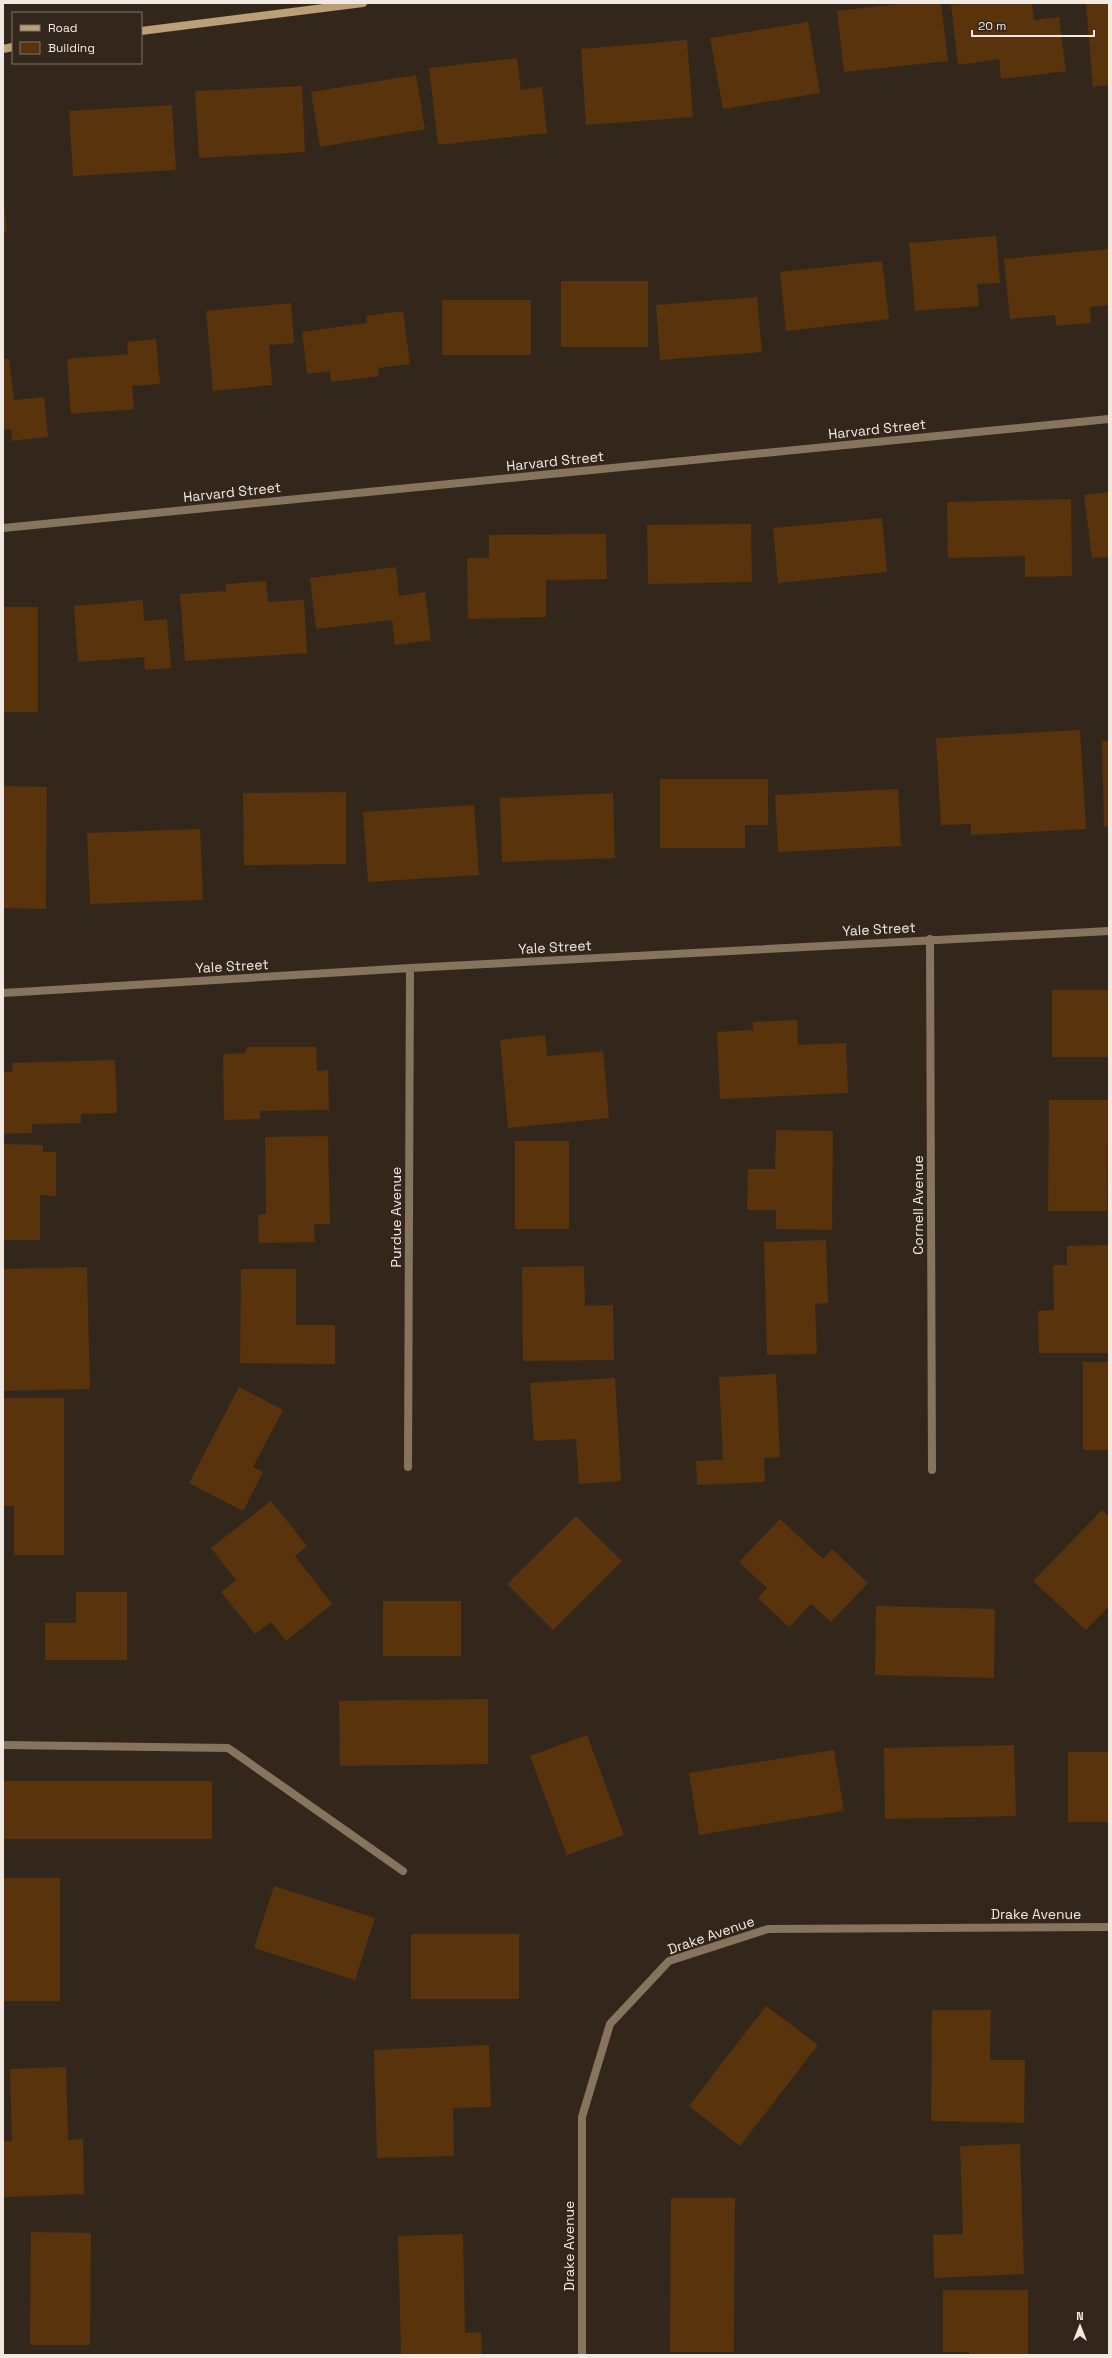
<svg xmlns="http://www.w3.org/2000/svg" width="1112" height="2358" font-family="'Space Grotesk',sans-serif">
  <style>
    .building { fill: #59330c }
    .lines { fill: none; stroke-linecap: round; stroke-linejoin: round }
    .street { stroke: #86745c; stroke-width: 8 }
    .secondary { stroke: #bb9f77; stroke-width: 8 }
    .labels { text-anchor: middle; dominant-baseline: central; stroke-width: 3; stroke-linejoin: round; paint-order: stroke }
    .street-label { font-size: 14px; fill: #f2e9e2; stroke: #33271c }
  </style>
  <rect width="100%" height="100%" fill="#33271c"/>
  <path class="building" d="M906,3H941L948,61L844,72L837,11Z
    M969,3H1032L1034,20L1059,17L1066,71L1001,79L999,59L958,65L951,5Z
    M1086,3H1109V85L1093,87Z
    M808,22L820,93L723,109L710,38Z
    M687,40L693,117L586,125L581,49Z
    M517,58L521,90L542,87L547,133L438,145L429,68Z
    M416,75L425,129L320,147L311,92Z
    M302,86L305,152L199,158L195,91Z
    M172,105L176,170L73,176L69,111Z
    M3,196L7,231L3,232Z
    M996,236L1000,283L977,284L979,306L915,311L909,243Z
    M1109,249V305L1090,307L1091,323L1056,326L1055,315L1010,319L1004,259Z
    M882,261L889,319L786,331L780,272Z
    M561,281H648V347H561Z
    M757,297L762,352L660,360L656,305Z
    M442,300H531V355H442Z
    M291,303L294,343L269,345L272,385L213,391L206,311Z
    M403,311L410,364L378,368L379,376L331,382L330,371L307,374L302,332L367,323L366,316Z
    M156,339L160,384L132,386L134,409L71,414L67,359L128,354L127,342Z
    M3,359H9L14,400L44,397L48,437L12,441L11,429L3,430Z
    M1109,492V557L1092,558L1084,495Z
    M1071,499L1072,576L1025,577V556L948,558L947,502Z
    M882,518L887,572L778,583L773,528Z
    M751,524L752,582L648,584L647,525Z
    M606,534L607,579L546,580V617L468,619L467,558H489V535Z
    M396,567L399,596L425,592L431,640L395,645L392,620L316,629L310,578Z
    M266,581L268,602L304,600L307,653L185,661L180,594L226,591V584Z
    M143,600L144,621L167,619L171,668L145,670L144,657L78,662L74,606Z
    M3,607H38V712H3Z
    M1080,730L1086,829L971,835V824L941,825L936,738Z
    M1102,741H1109V826L1104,827Z
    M660,779H768V825H745V848H660Z
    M3,786L47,787L46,909L3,908Z
    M898,789L901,846L778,852L775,795Z
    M346,792V864L244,865L243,793Z
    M613,793L615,858L502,862L500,798Z
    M474,805L479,875L368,882L363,812Z
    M200,829L203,900L90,904L87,833Z
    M1052,990H1109V1057H1052Z
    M797,1020L798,1045L846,1043L848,1093L720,1099L717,1032L753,1030V1022Z
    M545,1035L547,1056L603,1051L609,1118L508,1128L500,1040Z
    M247,1047H316L317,1071L328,1070L329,1110L260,1111V1119L224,1120L223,1054L245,1053Z
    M115,1060L117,1113L81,1114V1123L32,1124V1133L3,1134V1072H13L12,1063Z
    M1049,1100H1108L1107,1211H1048Z
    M776,1130L833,1131L832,1230L776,1229V1210H747L748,1169H775Z
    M328,1136L330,1224H314L315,1242L259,1243L258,1215L266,1214L265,1137Z
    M515,1141H569V1229H515Z
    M3,1144L43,1145V1152H56V1196L40,1195V1240H3Z
    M826,1240L828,1303L815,1304L817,1354L767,1355L764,1242Z
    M1109,1245V1353H1039L1038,1311L1054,1310L1053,1265H1067V1246Z
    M584,1266L585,1306L613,1305L614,1360L523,1361L522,1267Z
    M87,1267L90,1389L3,1391V1269Z
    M241,1269H296V1325H335V1364L240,1363Z
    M1083,1362H1109V1450H1083Z
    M776,1374L780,1457L764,1458L765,1482L697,1485L696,1461L723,1460L719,1377Z
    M615,1378L621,1481L579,1484L576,1439L534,1441L530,1383Z
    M239,1387L283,1410L253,1467L263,1472L243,1511L189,1483Z
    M3,1398H64V1555H14V1506H3Z
    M271,1501L307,1546L295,1556L332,1604L286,1641L271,1622L255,1634L221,1592L236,1580L211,1548Z
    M1102,1510L1109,1517V1606L1086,1630L1033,1581Z
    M576,1516L622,1561L553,1630L507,1584Z
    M780,1519L823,1559L832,1549L868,1583L831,1622L811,1604L789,1627L758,1598L767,1588L739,1562Z
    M76,1592H127V1660H45V1623H76Z
    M383,1601H461V1656H383Z
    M876,1606L995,1609L994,1678L875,1675Z
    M488,1699V1764L340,1766L339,1701Z
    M587,1735L624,1835L567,1855L530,1756Z
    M1014,1745L1016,1816L885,1819L884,1748Z
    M834,1750L844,1811L699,1835L689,1773Z
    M1068,1752H1109V1822H1068Z
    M4,1781H212V1839H4Z
    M3,1878H60V2001H3Z
    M274,1886L375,1918L355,1980L254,1948Z
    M411,1934H519V1999H411Z
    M766,2006L818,2045L740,2146L689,2106Z
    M932,2010H991L990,2060H1025L1024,2123L931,2121Z
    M489,2045L491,2107L453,2108L454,2156L377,2158L374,2050Z
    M66,2067L68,2140L83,2139L84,2194L3,2197V2141H12L10,2069Z
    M1020,2144L1024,2274L934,2278L933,2235L963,2234L960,2146Z
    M671,2198H735L734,2352H670Z
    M31,2232L91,2233L90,2345H30Z
    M463,2234L465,2333L481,2332L482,2355H401L398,2236Z
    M943,2290H1028V2355H969V2352H943Z"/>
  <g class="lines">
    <path class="street" d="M3,528L1109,419
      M930,939L932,1470
      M3,993L410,968L1109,931
      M408,1467L410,968
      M3,1745L228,1748L403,1871
      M582,2355V2117L610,2024L669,1961L768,1929L1109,1927"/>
    <path class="secondary" d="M141,31L363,3
      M3,49L13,47"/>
  </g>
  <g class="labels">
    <g class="street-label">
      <text transform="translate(877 429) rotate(-6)">Harvard Street</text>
      <text transform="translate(555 461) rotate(-6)">Harvard Street</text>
      <text transform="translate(232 492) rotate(-6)">Harvard Street</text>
      <text transform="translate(879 929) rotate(-3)">Yale Street</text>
      <text transform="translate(555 947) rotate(-3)">Yale Street</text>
      <text transform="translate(232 966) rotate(-3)">Yale Street</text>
      <text transform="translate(918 1205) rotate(-90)">Cornell Avenue</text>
      <text transform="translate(396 1217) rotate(-90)">Purdue Avenue</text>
      <text x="1036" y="1914">Drake Avenue</text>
      <text transform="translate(711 1935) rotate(-19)">Drake Avenue</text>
      <text transform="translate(569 2246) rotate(-90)">Drake Avenue</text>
    </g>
  </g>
  <rect width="1112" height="2358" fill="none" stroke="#f2e9e2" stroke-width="8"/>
  <rect x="12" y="12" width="130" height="52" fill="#33271c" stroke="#7f756b"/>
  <rect x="20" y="25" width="20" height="6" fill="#bb9f77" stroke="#7f756b"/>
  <text x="48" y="32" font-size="12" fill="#f2e9e2">Road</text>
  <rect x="20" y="42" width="20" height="12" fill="#59330c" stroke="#7f756b"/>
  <text x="48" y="52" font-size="12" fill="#f2e9e2">Building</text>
  <g transform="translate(1080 2326)" stroke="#33271c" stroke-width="3" paint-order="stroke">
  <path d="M0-3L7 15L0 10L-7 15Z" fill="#f2e9e2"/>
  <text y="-6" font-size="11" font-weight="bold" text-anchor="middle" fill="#f2e9e2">N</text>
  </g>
  <path d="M972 30v6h122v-6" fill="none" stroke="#f2e9e2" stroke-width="2"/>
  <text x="978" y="30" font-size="12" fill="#f2e9e2" stroke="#33271c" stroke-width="3" paint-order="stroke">20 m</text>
</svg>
